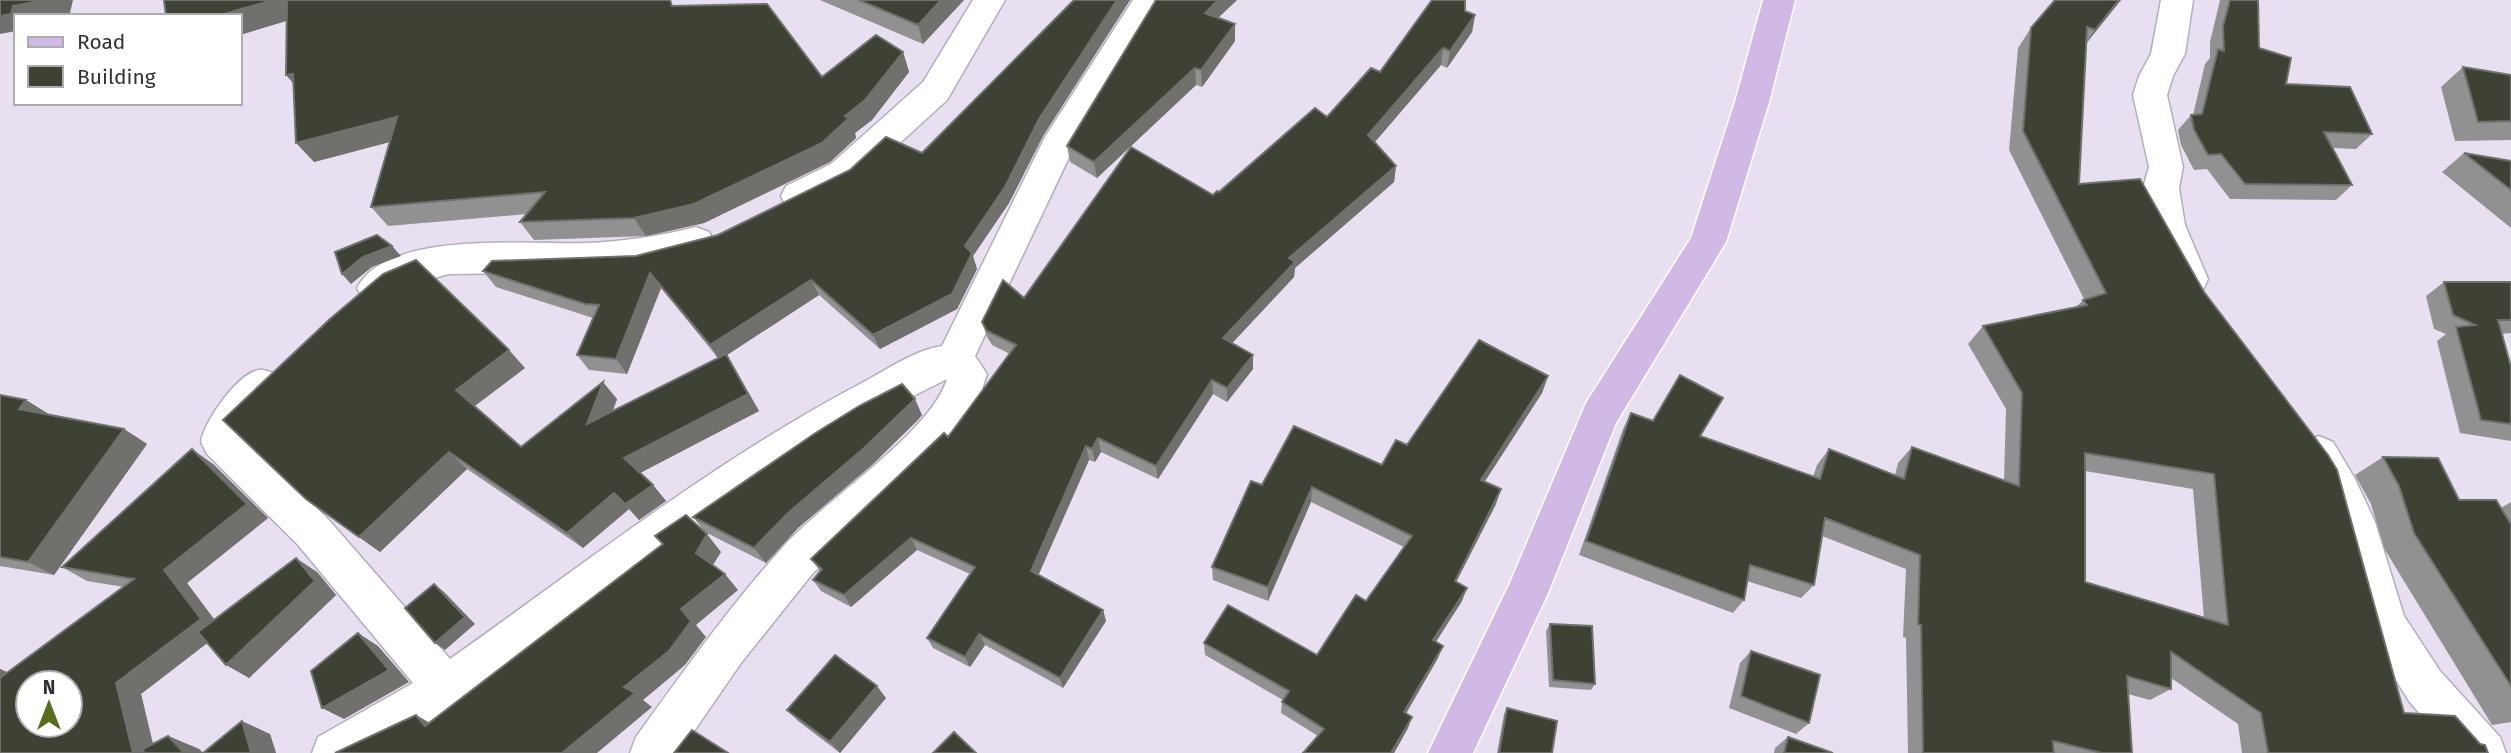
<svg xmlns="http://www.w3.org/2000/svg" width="2511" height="753" font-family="'Fira Sans',sans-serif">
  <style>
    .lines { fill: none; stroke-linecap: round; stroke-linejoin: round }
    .minor-casing { stroke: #b4acbc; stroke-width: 3 }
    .major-casing { stroke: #fff; stroke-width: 3 }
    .minor { fill: #fff; fill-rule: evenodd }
    .major { fill: #d1b9e6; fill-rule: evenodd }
    .wall { fill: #929192; fill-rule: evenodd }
    .shaded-wall { fill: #70716d }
    .building { fill: #3d4234; stroke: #70716d; stroke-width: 2; fill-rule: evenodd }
  </style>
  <rect width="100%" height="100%" fill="#e8e0f1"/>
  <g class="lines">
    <defs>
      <path id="minor" d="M973,0H1005L947,100L855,184L799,210L786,206L781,196L786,186L831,164L923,82Z
        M1133,0H1166L1072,151L975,356L987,374L974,414L938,456L813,573L741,663L679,753H630L636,737C683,672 729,607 782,548C822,502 931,433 947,379L866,420L745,496L461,703L377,753H312L318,737L413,683L298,545L207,454L201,442C204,421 238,373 259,370C264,369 270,372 275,374L280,386L275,398L242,436L328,519L450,659C583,565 715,460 860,384C885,371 914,350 942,346L1045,137Z
        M2161,0H2193L2185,54L2173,76L2167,95L2183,167L2179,188L2185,225L2208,279L2203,290L2190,294L2177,290L2149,225L2143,188L2149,167L2133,95L2139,76L2151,54Z
        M696,227L709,232L714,242L709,252L655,265L599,272L449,274L412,284L389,299L376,303L363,299L357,288C387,229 529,245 585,243C622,242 659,236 696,227Z
        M2319,436L2333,442L2355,479L2375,522L2404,616L2440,671L2500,737L2506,753H2453L2409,701L2374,645L2355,600L2334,522L2299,454L2305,442Z"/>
      <path id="major" d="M1763,0H1795L1769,102L1726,242L1616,423L1548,593L1473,753H1428L1510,583L1586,403L1691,238L1735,102Z"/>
    </defs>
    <use href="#minor" class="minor-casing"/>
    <use href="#major" class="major-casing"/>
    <use href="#minor" class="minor"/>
    <use href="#major" class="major"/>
  </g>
  <path class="wall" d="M820,0H964L923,44Z
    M1074,0H1130L1043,136L1009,203L973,256L977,269L957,309L880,349L819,295L727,355L759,411L640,473L653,485L666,501L639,520L629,509L583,548L467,469L380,552L306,499L525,368L475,406L521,447L617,399L613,411L718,358L661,288L627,374L589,370L577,355L593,318L496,287L483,271L636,256L718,235L922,153Z
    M1156,0H1237L1218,18L1235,24V41L1202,87L1196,85L1097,178L1070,162L1067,146Z
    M2121,0L2086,43L2079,184L2404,713L2480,744L2488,753H2242L2238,724L2171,678V689L2150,700L2128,694L2132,753H1908L1906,638L1903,637L1906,569L1822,536L1814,585L1801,598L1747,581L1744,600L1733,613L1579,555L1623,429L1631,413L1700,436L1813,477L1817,465L1829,449L1895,475L1898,463L1912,447L2004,480L2006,409L1968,344L1983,326L2075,308L2084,299L2009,150L2018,48L2031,28ZM2085,471L2193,489L2204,618L2085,582Z
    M2220,0H2258L2259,48L2286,84L2372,134L2356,149L2333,148L2352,185L2336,200L2230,199L2207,169L2194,170L2181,145L2178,130L2191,115H2193L2205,64L2210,58V42Z
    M675,6L822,77L903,52L909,72L872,120L855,133L856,138L830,162L704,223L646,236L534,240L520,222L527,214L388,226L371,207L390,142L314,162L293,84L286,21L240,16Z
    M1465,11L1475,15L1472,32L1447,68L1441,65L1375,142L1396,166L1394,182L1295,268L1294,277L1232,343L1253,369L1227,402L1213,394L1158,479L1101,452L1095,462L1089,460L1038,575L1103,610L1106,621L1063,688L985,645L970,667L933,648L927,638L970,574L917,550L851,607L821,591L813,580L820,571L811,559L948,437L1010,354L992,345L987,337L982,322L1024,298L1219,192L1327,117L1380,72Z
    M2463,67L2511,75V140L2455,141L2441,87Z
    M2464,153L2511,161V228L2442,172Z
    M2444,282H2511V333L2501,334L2511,367V441L2460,433L2437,341L2446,334L2434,329L2426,296Z
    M1548,376L1542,393L1485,481L1496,504L1456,582L1462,601L1436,642L1438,658L1406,714L1408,728L1394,753H1303L1318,736L1281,713L1282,702L1283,700L1205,655L1204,643L1317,655L1366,601L1404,547L1311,502L1268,601L1213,580L1212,567L1262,485L1382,465L1407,445Z
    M0,395L26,400L50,415L124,429L147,444L54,575L0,566Z
    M922,415L872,465L798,528L766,563L705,532L693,517Z
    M2383,457L2459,500L2501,508L2511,502V722L2492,725L2385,550L2371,504L2355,475Z
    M213,464L268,518L187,583L214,620L317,572L336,595L249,678L207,643L141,694L153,744L168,736L199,749L203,753L270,734L276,753H0V669L7,673L124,587L87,581L62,567Z
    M1550,624L1595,684L1591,690L1549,687L1546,631Z
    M1751,651L1809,723L1796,734L1729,708L1740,663Z
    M886,698L840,753L798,721L787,710Z
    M1507,708L1552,753H1497L1504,714Z
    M1788,737L1833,753H1774L1775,748Z"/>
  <path class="shaded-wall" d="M44,0H73L70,13L57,16H16V31L0,34V16L13,6Z
    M273,0H290L303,16L240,35V16H217Z
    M941,0H964L923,44L918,25Z
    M1117,0H1130L1043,136L1009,203L973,256L977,269L957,309L880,349L873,335L965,246L1039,119Z
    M1218,0H1237L1205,30V13Z
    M2119,0H2121L2081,50L2095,30Z
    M1475,15L1472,32L1447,68L1450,51Z
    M1235,24V41L1202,87L1201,70Z
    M1443,48L1441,65L1367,151L1368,135Z
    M903,52L909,72L872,120L855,133L856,138L830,162L704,223L646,236L634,218L845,116Z
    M1195,68L1196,85L1097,178L1094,162Z
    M293,74L303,95L286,75Z
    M397,117L412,136L314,162L296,143Z
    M1396,166L1394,182L1295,268L1294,277L1223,353V338L1289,258Z
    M392,246L401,256L372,267L351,284L342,274L363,257Z
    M650,273L661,288L627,374L616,359Z
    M811,280L819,295L727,355L759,411L638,474L624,458L719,360L710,345Z
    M509,350L525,368L473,407L456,390Z
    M1253,355V369L1227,402V388Z
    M1548,376L1542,393L1476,495L1481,480Z
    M1212,380L1213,394L1158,479L1156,466Z
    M603,382L617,399L601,441L587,424Z
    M915,399L922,415L918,420L872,465L798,528L766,563L754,548L788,513Z
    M26,400L50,415L19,409Z
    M124,429L147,444L54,575L28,562Z
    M1098,438L1101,452L1095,462L1092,449Z
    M1086,446L1089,460L1035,583L1031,571Z
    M192,449L213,464L268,518L187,583L223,631L141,694L155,753H133L116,683L164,570Z
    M449,452L467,469L380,552L359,537Z
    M653,485L666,501L639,520L625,504Z
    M1312,487L1311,502L1268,601V587Z
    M1501,489L1496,504L1450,594L1455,581Z
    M614,493L629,509L583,548L567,533Z
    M707,534L721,552L710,570L696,553Z
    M911,538L917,550L851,607L844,595Z
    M296,558L317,572L336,595L249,678L226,665Z
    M725,574L738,590L696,625L706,637L685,665L643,700L652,707L597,753H562L624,687L681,609Z
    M434,584L444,592L475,624L445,650L435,643Z
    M1467,588L1462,601L1429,652L1433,640Z
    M1103,610L1106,621L1063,688L1060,678Z
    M358,633L378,646L409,682L344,719L322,708Z
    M979,634L985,645L970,667L965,657Z
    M1443,646L1438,658L1400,723L1404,712Z
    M0,669L23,679H0Z
    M877,686L886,698L840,753L830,742Z
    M416,715L439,728L425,726Z
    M1412,717L1408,728L1394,753H1391Z
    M242,721L270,734L276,753H251Z
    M168,736L199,749L203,753H184Z"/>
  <path class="building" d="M0,0H44L13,6L11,14L0,16Z
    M164,0H273L217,16H166Z
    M287,0H670L672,6L767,4L822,77L876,35L903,52L865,100L845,116L849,118L822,143L694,204L634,218L520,222L545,192L371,207L397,117L296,143L293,74L286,75Z
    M859,0H941L918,25Z
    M1074,0H1117L1039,119L1005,187L965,246L972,253L952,294L873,335L811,280L710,345L650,273L616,359L577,355L599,305L585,304L483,271L492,261L636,256L718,235L850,170L886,137L922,153Z
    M1156,0H1218L1205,13L1235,24L1201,70L1195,68L1094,162L1067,146Z
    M1432,0H1465V11L1475,15L1450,51L1443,48L1368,135L1396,166L1289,258L1295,262L1223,338L1253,355L1227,388L1212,380L1156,466L1098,438L1092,449L1086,446L1031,571L1103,610L1060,678L979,634L965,657L927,638L975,567L911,538L844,595L813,580L822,569L811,559L944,433L948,437L1016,345L987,331L982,322L1003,280L1024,298L1131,147L1213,195L1217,191L1219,192L1315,108L1327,117L1371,68L1380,72Z
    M2055,0H2119L2095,30L2087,27L2079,184L2140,179L2204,292L2328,455L2337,470L2404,713L2455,716L2480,744L2485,745L2488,753H2268L2261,713L2171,652V689L2127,676L2132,753H2102L2053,741L2054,753H1923L1921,625L1918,624L1920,555L1825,518L1814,585L1750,565L1744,600L1586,541L1631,413L1653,421L1680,375L1723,398L1700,436L1820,479L1829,449L1904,479L1912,447L2019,486L2022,393L1983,326L2087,305L2083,300L2106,293L2023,131L2031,28ZM2085,453L2214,474L2228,625L2085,582Z
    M2230,0H2258L2259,48L2291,58L2286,84L2350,87L2372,134L2324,132L2352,185L2245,184L2221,154L2208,155L2194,130L2191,115L2202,114L2218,49L2224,51L2223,26Z
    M2463,67L2511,75V121L2478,122Z
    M2464,153L2511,161V190Z
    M377,235L392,246L363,257L342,274L335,252Z
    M416,260L509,350L456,390L521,447L603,382L587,424L726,354L748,394L624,458L653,485L625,504L614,493L567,533L449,452L359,537L306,499L223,420L330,319L383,274Z
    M2444,282H2511V320H2498L2511,367V424L2481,420L2456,327L2475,325L2453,315Z
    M1479,340L1548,376L1481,480L1501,489L1455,581L1467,588L1433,640L1443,646L1404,712L1412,717L1391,753H1303L1324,729L1282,702L1289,691L1204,643L1228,605L1317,655L1356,595L1366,601L1412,536L1312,487L1268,587L1212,567L1251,481L1262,485L1294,426L1382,465L1396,440L1407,445Z
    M902,384L915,399L911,403L863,449L788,513L754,548L693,517L814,434L859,406Z
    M0,395L26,400L19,409L124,429L28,562L0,557Z
    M192,449L247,504L164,570L201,619L116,683L133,753H0V678L134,579L62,567ZM28,683H70V725H28Z
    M2383,457L2438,458L2459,500H2496L2511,524V686L2414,533L2399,486Z
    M686,515L707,534L696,553L725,574L681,609L691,621L669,651L624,687L635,693L562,753H335L416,715L425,726L663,544L655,536Z
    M296,558L315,581L226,665L198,632Z
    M434,584L465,617L435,643L405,608Z
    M1550,624L1592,626L1595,684L1553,680Z
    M358,633L389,670L322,708L311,671Z
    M1751,651L1820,675L1809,723L1741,696Z
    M835,655L877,686L830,742L787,710Z
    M1507,708L1557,721L1552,753H1499Z
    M242,721L251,753H203Z
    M692,730L728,753H674Z
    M954,732L976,753H933Z
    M168,736L184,753H144L143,749Z
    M1788,737L1833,753H1784Z"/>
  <rect x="14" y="14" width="228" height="91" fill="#ffffff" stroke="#adacaf" stroke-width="2"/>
  <rect x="28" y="37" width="35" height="10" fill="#d1b9e6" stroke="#adacaf" stroke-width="2"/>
  <text x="77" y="49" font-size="21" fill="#322f36">Road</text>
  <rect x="28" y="66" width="35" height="21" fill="#3d4234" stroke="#adacaf" stroke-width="2"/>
  <text x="77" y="84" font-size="21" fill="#322f36">Building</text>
  <g transform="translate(49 704)"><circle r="33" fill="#ffffff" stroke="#adacaf" stroke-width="2"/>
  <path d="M0-5L12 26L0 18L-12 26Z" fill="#576e1e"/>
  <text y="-10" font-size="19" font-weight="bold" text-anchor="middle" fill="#322f36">N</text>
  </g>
</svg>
